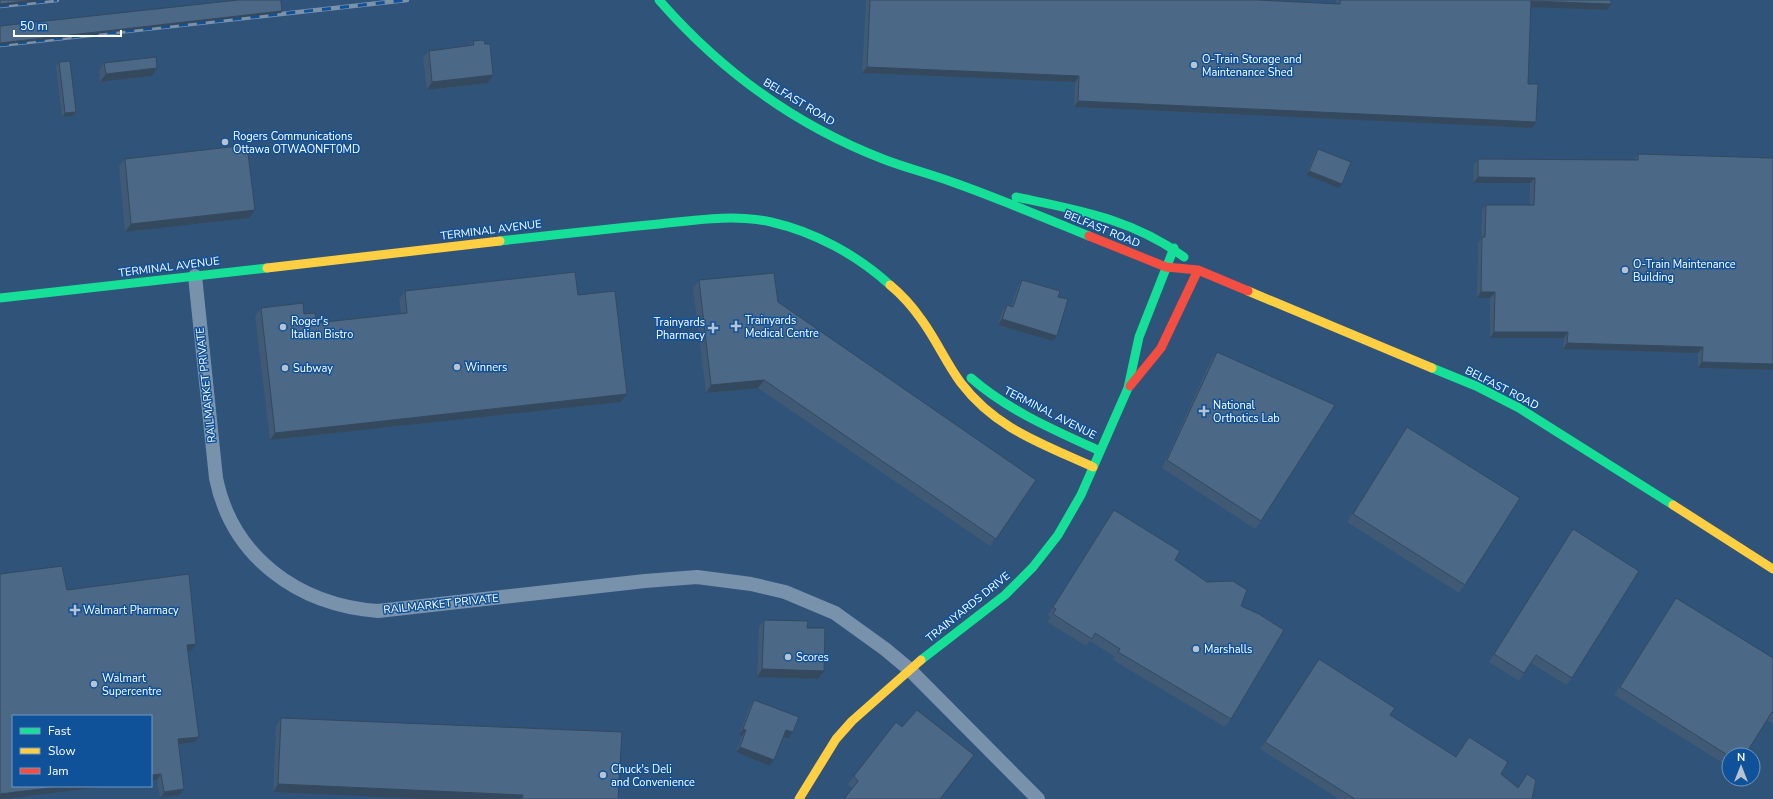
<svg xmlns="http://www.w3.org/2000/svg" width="1773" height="799" font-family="'Nunito Sans',sans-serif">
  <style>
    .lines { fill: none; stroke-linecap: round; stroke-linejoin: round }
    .street { stroke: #7992ac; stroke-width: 14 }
    .fast { stroke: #16e098; stroke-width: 9 }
    .slow { stroke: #ffcf43; stroke-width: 9 }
    .jam { stroke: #f24e42; stroke-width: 9 }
    .rail-casing { stroke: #7b92ab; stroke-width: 4.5 }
    .rail { stroke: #105299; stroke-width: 3; stroke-dasharray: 9; stroke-linecap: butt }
    .wall { fill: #405974 }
    .shaded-wall { fill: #34495e }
    .building { fill: #4b6887; stroke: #34495e }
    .poi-dot { fill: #b7c3d0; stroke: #105299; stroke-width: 1.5 }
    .labels { text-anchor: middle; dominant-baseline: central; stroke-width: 3; stroke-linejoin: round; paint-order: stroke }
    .poi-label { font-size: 11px; fill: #fff; stroke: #105299; text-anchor: start }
    .street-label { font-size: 11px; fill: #fff; stroke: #105299 }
  </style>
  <rect width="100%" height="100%" fill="#30537a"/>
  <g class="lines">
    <path class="street" d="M195,276L216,478C232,557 298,605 378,611L645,581L697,577L751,584L785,592L835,613L885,649L909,669L1038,799"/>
    <path class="fast" d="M659,0C721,71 795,125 883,159C906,168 931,174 955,183C1000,199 1045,218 1089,236
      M1016,197C1077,210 1133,219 1184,257
      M500,241C553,235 606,229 659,224C696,220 735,214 771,222C815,232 857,255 890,285
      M0,298L267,268
      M1432,368L1476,386L1519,408L1673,505
      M971,378C1009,411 1054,430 1100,451
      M921,660L1005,595L1033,567L1058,535L1081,495L1128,388L1139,337L1174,248"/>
    <path class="slow" d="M267,268L500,241
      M890,285C902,295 912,306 921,319C936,339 946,363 961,383C996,429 1043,444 1093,467
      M1248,291L1432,368
      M1673,505L1773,569
      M799,799L836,739L852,721L921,660"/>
    <path class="jam" d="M1089,236L1166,267L1198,270L1248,291
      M1130,386L1161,348L1198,270"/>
    <defs>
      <path id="rail" d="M0,6L57,0
        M0,45L407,0"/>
    </defs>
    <use href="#rail" class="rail-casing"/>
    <use href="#rail" class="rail"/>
  </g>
  <path class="wall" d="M866,0H1258L1336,4V0H1611V4L1607,10L1531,7L1528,84L1536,122L1532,128L1074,107L1075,82L862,73Z
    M473,41L485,44L493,75L488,83L427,90L423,58L429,51L469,46Z
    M59,62L73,116L62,117L56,66Z
    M104,63L152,76L100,82L99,70Z
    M1318,149L1339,188L1306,175L1315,153Z
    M1638,154L1773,370L1698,368V353L1563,349L1564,338H1490V298H1477L1478,243L1481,238L1482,210L1486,205H1530V183H1473L1474,164L1478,159L1634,160Z
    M125,159L255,210L249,218L125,232L119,166Z
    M699,280L1036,480L990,546L758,388L706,393L693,288Z
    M1022,280L1058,297L1057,336L1053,341L998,325L1002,311L1007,305L1011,306L1018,286Z
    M405,291L578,295L621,402L270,440L255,316L261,308L304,314L316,323L401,314L399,299Z
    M1217,352L1261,521L1255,529L1162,468L1211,360Z
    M1407,427L1465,585L1459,593L1347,522Z
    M1114,510L1175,560L1241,606L1231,719L1225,727L1113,660L1115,657L1090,641L1086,646L1047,622L1051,617L1048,615Z
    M1573,529L1572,678L1566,685L1531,663L1519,681L1489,662Z
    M67,590L192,650H188L195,742L178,745L184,789L180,795L160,798L157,780L5,799H0Z
    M1676,598L1773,658V724L1767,720L1729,755V767L1614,695Z
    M764,620L807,628L818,679L757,677L759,627Z
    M1319,659L1390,715L1455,757L1469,737L1501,774L1532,799H1339L1260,749Z
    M754,700L793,732L788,738L783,736L770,766L736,752L742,736L739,735L750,706Z
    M281,718L618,799H425L273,792L276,726Z
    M902,727L974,755L969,763L852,788L848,784L854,776Z"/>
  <path class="shaded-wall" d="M35,0H52L0,6V4Z
    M1531,1L1611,4L1607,10L1527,7Z
    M282,11L281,13L0,45V43Z
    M867,67L1079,76L1075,82L862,73Z
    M157,68L152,76L100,82L106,74Z
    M493,75L488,83L427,90L432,82Z
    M1078,101L1536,122L1532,128L1074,107Z
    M76,112L73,116L62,117L65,113Z
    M1309,171L1342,184L1339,188L1306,175Z
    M1478,177L1535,178L1530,183H1473Z
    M255,210L249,218L125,232L131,224Z
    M1481,292H1495L1490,298H1477Z
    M1002,319L1057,336L1053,341L998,325Z
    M1494,332H1568L1564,338H1490Z
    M1567,343L1703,347L1698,353L1563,349Z
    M1702,362L1773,364V370L1698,368Z
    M764,380L758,388L706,393L711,385Z
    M627,394L621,402L270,440L275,433Z
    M196,644L192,650L183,651L187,645Z
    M762,669L824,671L818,679L757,677Z
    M743,729L746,730L742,736L739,735Z
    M786,730L793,732L788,738L782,736Z
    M199,737L195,742L174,745L178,739Z
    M740,747L774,760L770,766L736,752Z
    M974,755L969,763L940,799Z
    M161,774L157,780L151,781V775Z
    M278,784L523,795L520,799H425L273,792Z
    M66,786H109L5,799H0V794Z
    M184,789L180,795L160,798L164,792Z"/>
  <path class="building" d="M0,0H35L0,4Z
    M238,0H281L282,11L0,43V26Z
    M870,0H1258L1340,4V0H1611V4L1531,1L1528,84H1538L1536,122L1078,101L1079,76L867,67Z
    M484,40L485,44H490L493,75L432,82L429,51L474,45L473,41Z
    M156,57L157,68L106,74L104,63Z
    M70,61L76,112L65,113L59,62Z
    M247,145L255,210L131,224L125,159Z
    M1318,149L1351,162L1342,184L1309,171Z
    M1638,154L1773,158V364L1702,362L1703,347L1567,343L1568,332H1494L1495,292H1481L1482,237H1485L1486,205H1534L1535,178L1478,177V159L1638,160Z
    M575,272L578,295L615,291L627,394L275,433L261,308L303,303L304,314L315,313L316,323L407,313L405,291Z
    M774,273L778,302L1036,480L996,539L764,380L711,385L699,280Z
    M1022,280L1060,291L1058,297L1068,299L1057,336L1002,319L1007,305L1013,307Z
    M1217,352L1335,405L1261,521L1167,460Z
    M1407,427L1520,498L1465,585L1353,514Z
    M1114,510L1180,551L1175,560L1207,582L1233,581L1247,590L1241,606L1259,614L1284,630L1231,719L1118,652L1120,649L1095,633L1092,639L1053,614L1056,609L1053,607Z
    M1573,529L1639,571L1572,678L1536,655L1524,673L1494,654Z
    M62,566L67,590L189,574L196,644L187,645L199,737L178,739L184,789L164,792L161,774L151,775V716H13V786H66L0,794V574Z
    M1676,598L1773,658V713L1772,712L1745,755H1729V756L1620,687Z
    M764,620L808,621L807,628H825L824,671L762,669Z
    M1319,659L1395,708L1390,715L1456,757L1469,737L1508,762L1501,774L1518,788L1527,774L1536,780L1532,799H1355L1265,742Z
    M754,700L799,717L793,732L786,730L774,760L740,747L746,730L743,729Z
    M917,710L974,755L940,799H844L858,781L854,776L896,722L902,727Z
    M281,718L622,732L618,799H522L523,795L278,784Z"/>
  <g class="poi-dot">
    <circle cx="1194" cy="65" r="4"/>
    <circle cx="225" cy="142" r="4"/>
    <circle cx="1625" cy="270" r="4"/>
    <path d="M734 320h4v4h4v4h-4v4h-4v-4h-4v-4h4z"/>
    <circle cx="283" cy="327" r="4"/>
    <path d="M711 322h4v4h4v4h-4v4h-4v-4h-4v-4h4z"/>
    <circle cx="457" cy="367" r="4"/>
    <circle cx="285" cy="368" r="4"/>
    <path d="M1202 405h4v4h4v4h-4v4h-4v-4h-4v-4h4z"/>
    <path d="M73 604h4v4h4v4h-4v4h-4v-4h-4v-4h4z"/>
    <circle cx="1196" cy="649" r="4"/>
    <circle cx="788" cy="657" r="4"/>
    <circle cx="94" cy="684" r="4"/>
    <circle cx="603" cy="775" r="4"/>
  </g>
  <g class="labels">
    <g class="poi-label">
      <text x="1202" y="59">O-Train Storage and<tspan x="1202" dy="13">Maintenance Shed</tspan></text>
      <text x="233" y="136">Rogers Communications<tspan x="233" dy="13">Ottawa OTWAONFT0MD</tspan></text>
      <text x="1633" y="264">O-Train Maintenance<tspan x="1633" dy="13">Building</tspan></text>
      <text x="745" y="320">Trainyards<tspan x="745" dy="13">Medical Centre</tspan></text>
      <text x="291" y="321">Roger's<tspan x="291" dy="13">Italian Bistro</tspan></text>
      <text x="705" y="322" text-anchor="end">Trainyards<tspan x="705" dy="13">Pharmacy</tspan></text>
      <text x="465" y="367">Winners</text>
      <text x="293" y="368">Subway</text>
      <text x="1213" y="405">National<tspan x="1213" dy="13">Orthotics Lab</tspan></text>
      <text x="83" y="610">Walmart Pharmacy</text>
      <text x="1204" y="649">Marshalls</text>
      <text x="796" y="657">Scores</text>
      <text x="102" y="678">Walmart<tspan x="102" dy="13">Supercentre</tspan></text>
      <text x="611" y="769">Chuck's Deli<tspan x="611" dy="13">and Convenience</tspan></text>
    </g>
    <g class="street-label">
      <text transform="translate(799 102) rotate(31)">BELFAST ROAD</text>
      <text transform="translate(1102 229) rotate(22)">BELFAST ROAD</text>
      <text transform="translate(491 230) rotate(-7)">TERMINAL AVENUE</text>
      <text transform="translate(169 267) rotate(-7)">TERMINAL AVENUE</text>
      <text transform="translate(206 385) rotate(-96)">RAILMARKET PRIVATE</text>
      <text transform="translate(1502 388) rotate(27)">BELFAST ROAD</text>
      <text transform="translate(1050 413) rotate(27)">TERMINAL AVENUE</text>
      <text transform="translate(441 604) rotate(-6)">RAILMARKET PRIVATE</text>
      <text transform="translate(968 607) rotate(-39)">TRAINYARDS DRIVE</text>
    </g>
  </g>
  <rect x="12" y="715" width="140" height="72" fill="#105299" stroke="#7097c2"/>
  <rect x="20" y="728" width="20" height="6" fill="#16e098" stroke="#7097c2"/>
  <text x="48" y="735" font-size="12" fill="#ffffff">Fast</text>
  <rect x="20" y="748" width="20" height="6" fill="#ffcf43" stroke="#7097c2"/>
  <text x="48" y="755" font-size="12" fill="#ffffff">Slow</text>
  <rect x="20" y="768" width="20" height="6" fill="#f24e42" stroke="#7097c2"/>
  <text x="48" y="775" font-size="12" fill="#ffffff">Jam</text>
  <g transform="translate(1741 767)"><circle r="19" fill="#105299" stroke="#7097c2"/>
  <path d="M0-3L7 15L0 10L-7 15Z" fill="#b7c3d0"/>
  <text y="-6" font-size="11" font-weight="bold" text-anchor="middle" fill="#ffffff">N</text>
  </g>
  <path d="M14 30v6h107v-6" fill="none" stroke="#ffffff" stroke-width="2"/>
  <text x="20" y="30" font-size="12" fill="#ffffff" stroke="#105299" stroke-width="3" paint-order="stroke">50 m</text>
</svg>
